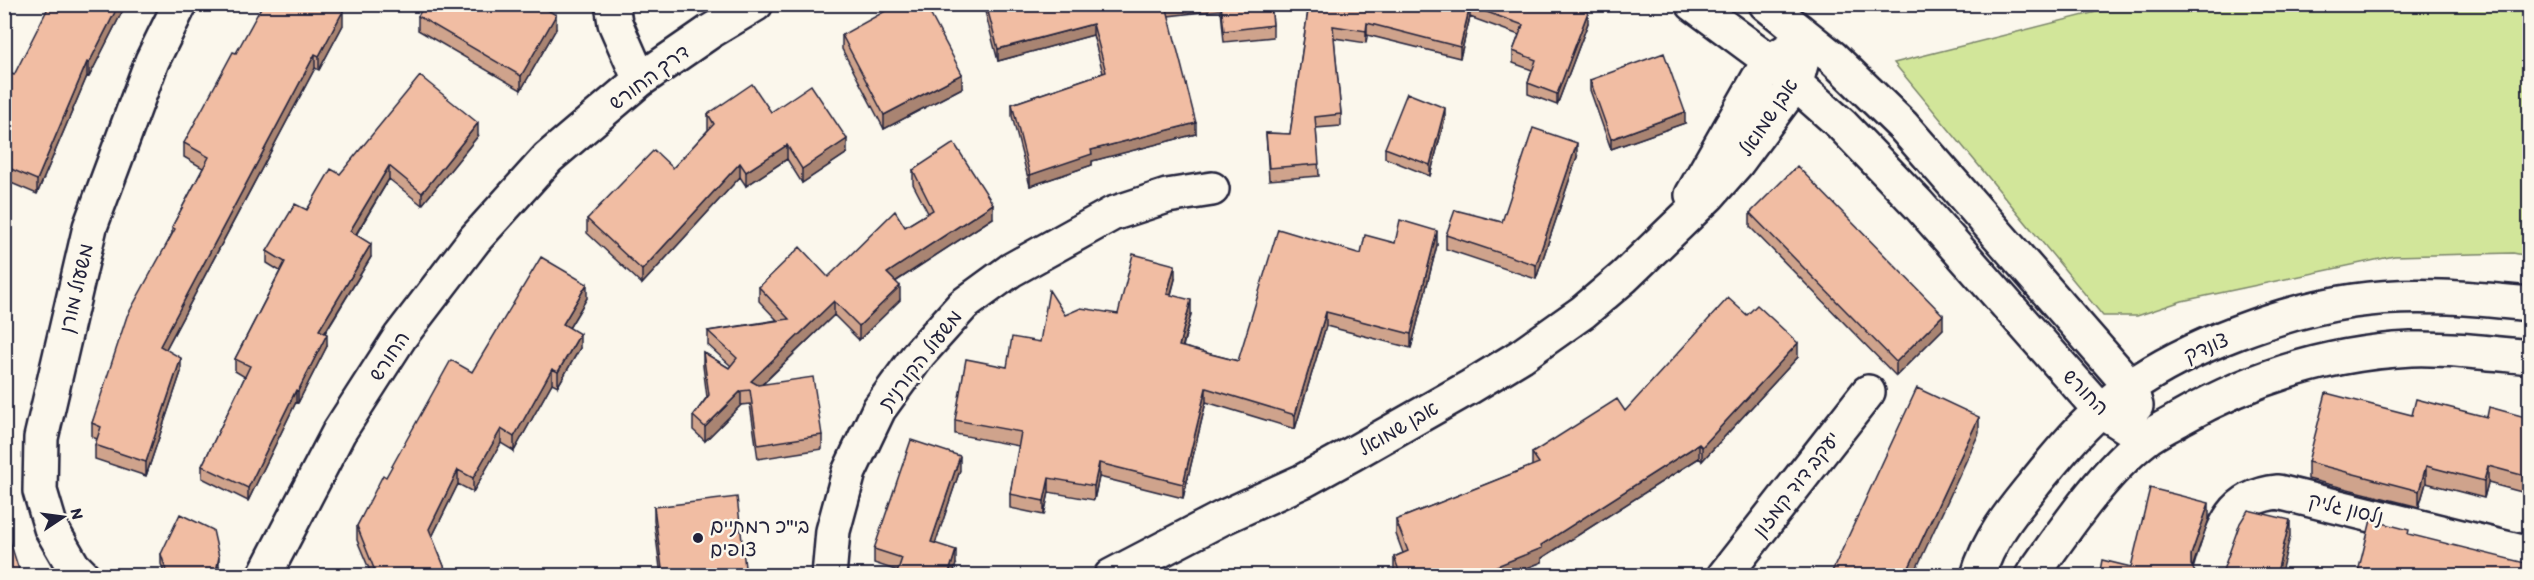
<svg xmlns="http://www.w3.org/2000/svg" width="2534" height="580" font-family="Itim,'Playpen Sans Hebrew',sans-serif">
  <style>
    .green { fill: #d2e69a; stroke: #7a846a; stroke-width: 1.5 }
    .lines { fill: none; stroke-linecap: round; stroke-linejoin: round }
    .minor-casing { stroke: #22223b; stroke-width: 38 }
    .minor { stroke: #fbf7ec; stroke-width: 33 }
    .wall { fill: #cfa38c; stroke: #22223b; stroke-width: 1.5 }
    .shaded-wall { fill: #a98472; stroke: #22223b; stroke-width: 1.5 }
    .building { fill: #f1bda3; stroke: #22223b; stroke-width: 1.5 }
    .poi-dot { fill: #22223b; stroke: #fbf7ec; stroke-width: 2 }
    .labels { text-anchor: middle; dominant-baseline: central; stroke-width: 5; stroke-linejoin: round; paint-order: stroke }
    .street-label { font-size: 20px; fill: #22223b; stroke: #fbf7ec }
    .poi-label { font-size: 20px; fill: #22223b; stroke: #fbf7ec; text-anchor: start }
  </style>
  <rect width="100%" height="100%" fill="#fbf7ec"/>
  <filter id="ink" filterUnits="userSpaceOnUse"><feTurbulence type="fractalNoise" baseFrequency=".0167" numOctaves="2"/><feDisplacementMap in="SourceGraphic" scale="12" xChannelSelector="R" yChannelSelector="G"/><feConvolveMatrix kernelMatrix="1 2 1 2 8 2 1 2 1" color-interpolation-filters="sRGB"/></filter>
  <g filter="url(#ink)">
    <path class="green" d="M2116,5H2529V256L2513,253L2394,256L2182,301L2137,316H2103L1894,63L2116,7Z"/>
    <g class="lines">
      <defs>
        <path id="minor" d="M612,4L615,23L640,80
          M1693,4L1770,61L1841,124L1918,204L2100,410L2146,439
          M1766,4L1832,57L1903,126L2130,386L2136,406
          M1692,195L1758,79L1770,61L1788,50
          M83,576L73,566L51,528L40,491L41,438L90,227L152,61L180,4
          M264,576L339,432L400,337L475,239L548,158L640,80L711,31L756,4
          M829,576L833,531L849,472L879,409L919,354L963,305L1011,270L1112,214L1167,196L1212,189
          M1111,576L1224,517L1303,481L1352,454L1470,387L1521,356L1583,312L1624,277L1709,195L1737,163L1796,83L1808,38
          M1724,576L1868,392
          M1978,576C1989,536 2018,504 2043,473C2069,441 2096,410 2130,387C2188,346 2283,311 2353,301C2411,292 2471,298 2530,304
          M2032,576C2064,531 2102,473 2146,439C2156,431 2170,425 2181,418C2251,378 2330,353 2411,349C2450,348 2490,353 2530,357
          M2209,576C2222,533 2227,497 2278,492L2530,554"/>
      </defs>
      <use href="#minor" class="minor-casing"/>
      <use href="#minor" class="minor"/>
    </g>
    <path class="wall" d="M126,4L89,77L87,76L37,194L4,180V71L14,75Z
      M983,4H1271L1273,25V37L1224,42L1221,10L1168,16L1196,134L1092,161V165L1030,186L1012,116V104L1103,73L1093,35L998,61Z
      M1309,4H1568L1588,23L1557,105L1528,94V83L1532,70L1513,63V51L1519,35L1470,17L1460,58L1367,35L1366,43L1334,38L1341,114V126L1316,128L1319,176L1269,180L1266,133L1290,134Z
      M418,16L556,29L521,90L418,30Z
      M343,25L319,70L315,68L166,349L181,372L146,476L95,459V445L97,439L92,437V423L172,233V227L203,168L184,157V143Z
      M842,35L962,88L884,129L842,49Z
      M1590,80L1685,123L1611,149L1590,90Z
      M771,112L847,153L802,183L787,159L746,186L740,177L642,284L587,233V219L673,168L708,130V114Z
      M1445,118L1430,176L1385,158V148Z
      M478,136L422,205L389,179L356,235L371,257L325,333L327,346L298,403L296,402L248,501L202,478V466L245,377L235,371V359L280,271L267,263V251L340,174Z
      M1577,157L1536,279L1446,249V235L1502,222Z
      M913,170L993,218L895,282L900,300L859,340L834,315L763,384L822,435V449L758,459L750,404L741,405L705,441L693,430V416L707,397L703,366V352L729,368L731,366L708,345V331L777,320L759,301V287L828,277L905,227L928,213L913,184Z
      M1750,213L1943,329L1896,376L1750,227Z
      M1395,243L1437,245L1411,348L1326,326L1295,429L1206,402L1183,498L1099,477L1094,500L1049,492L1044,515L1010,508V494L1019,446L955,434V420L1007,367L1040,342L1065,315L1118,314L1175,279L1171,295L1191,314L1183,347L1238,361L1361,254Z
      M587,298L569,328L580,348L558,386L552,383L514,451L501,443L473,492L458,484L432,537L448,576H372L357,540V526L386,477L472,372Z
      M1747,315L1798,357L1702,461L1699,458L1542,558V562L1507,576H1395L1394,571V557L1403,553L1396,534V520L1532,466V453L1625,411Z
      M2487,417L2529,418V494L2488,483L2484,498L2426,483L2419,507L2308,479V462Z
      M960,470L935,543L956,564L898,571L874,563V549Z
      M654,507L746,576H661L654,521Z
      M161,554L219,567L217,576H165L161,564Z"/>
    <path class="shaded-wall" d="M119,4H126L89,77V63Z
      M1470,6V17L1460,58V47Z
      M343,11V25L319,70V56Z
      M1588,12V23L1557,105V94Z
      M556,15V29L521,90V76Z
      M1367,23V35L1366,43V31Z
      M1093,24V35L998,61V49Z
      M315,54V68L160,360V346Z
      M87,62V76L37,194V180Z
      M962,74V88L884,129V115Z
      M1445,108V118L1430,176V165Z
      M1685,112V123L1611,149V139Z
      M478,123V136L422,205V193Z
      M1196,123V134L1092,161V165L1030,186V175L1091,150Z
      M847,139V153L802,183V169Z
      M1577,143V157L1536,279V265Z
      M787,145V159L746,186V172Z
      M740,163V177L642,284V270Z
      M389,166V179L350,244V231Z
      M993,204V218L887,287V273Z
      M11,216V227L4,263V253Z
      M1437,231V245L1411,348V334Z
      M371,244V257L319,342V330Z
      M1175,265V279L1167,308V294Z
      M587,284V298L563,338V324Z
      M900,286V300L859,340V326Z
      M1191,300V314L1179,360V346Z
      M834,301V315L751,395V381Z
      M1326,312V326L1295,429V415Z
      M1943,315V329L1896,376V362Z
      M327,334V346L298,403V391Z
      M580,334V348L558,386V372Z
      M1798,343V357L1702,461V447Z
      M181,358V372L146,476V462Z
      M552,369V383L514,451V437Z
      M1206,388V402L1183,498V484Z
      M296,390V402L248,501V488Z
      M741,391V405L705,441V427Z
      M1979,417V433L1913,576H1905Z
      M501,429V443L473,492V478Z
      M1699,444V458L1542,558V562L1507,576H1472L1541,545Z
      M960,456V470L931,556V542Z
      M1099,463V477L1094,500V486Z
      M2426,466V483L2419,507V491Z
      M2488,466V483L2484,498V481Z
      M458,470V484L429,543V529Z
      M1049,478V492L1044,515V501Z
      M2209,503V519L2191,571V555Z
      M2290,520V537L2280,576H2276Z
      M956,550V564L953,576H948Z
      M219,557V567L217,576H215Z"/>
    <path class="building" d="M50,4H119L89,63L87,62L37,180L4,166V71L14,75Z
      M263,4H335L343,11L319,56L315,54L160,346L181,358L146,462L95,445L101,427L92,423L127,316L175,229L172,227L209,157L184,143L233,52L236,53Z
      M425,4H538L556,15L521,76L418,16Z
      M898,4H925L962,74L884,115L842,35Z
      M986,4H1170L1166,5L1196,123L1091,150L1092,154L1030,175L1012,104L1106,72L1093,24L998,49Z
      M1221,4H1271L1273,25L1224,31Z
      M1309,4H1568L1588,12L1557,94L1528,83L1536,60L1513,51L1523,25L1470,6L1460,47L1367,23L1366,31L1333,26L1341,114L1315,117L1319,164L1269,168L1266,133L1290,134Z
      M1664,53L1685,112L1611,139L1590,80Z
      M420,76L478,123L422,193L389,166L350,231L371,244L319,330L327,334L298,391L296,390L248,488L202,466L250,366L235,359L285,262L267,251L295,204L307,210L331,169L340,174Z
      M752,84L771,112L811,85L847,139L802,169L787,145L746,172L740,163L642,270L587,219L654,150L673,168L714,124L708,114Z
      M1407,93L1445,108L1430,165L1385,148Z
      M1533,128L1577,143L1536,265L1446,235L1455,210L1502,222Z
      M954,143L993,204L887,273L900,286L859,326L834,301L751,381L758,385L813,377L822,435L758,445L750,390L741,391L705,427L693,416L709,395L703,352L729,368L737,358L708,331L789,319L759,287L800,247L828,277L895,211L905,227L933,210L913,170Z
      M1797,166L1943,315L1896,362L1750,213Z
      M4,215L11,216L4,253Z
      M1400,220L1437,231L1411,334L1326,312L1295,415L1206,388L1183,484L1099,463L1094,486L1049,478L1044,501L1010,494L1021,432L955,420L966,359L1007,367L1012,337L1040,342L1049,290L1065,315L1081,308L1118,314L1133,254L1175,265L1167,294L1191,300L1179,346L1238,361L1278,229L1361,254L1365,235L1395,243Z
      M541,257L587,284L563,324L580,334L558,372L552,369L514,437L501,429L473,478L458,470L429,529L448,576H377L357,526L383,475L386,477L451,360L472,372Z
      M1728,298L1747,315L1757,305L1798,343L1702,447L1699,444L1541,545L1542,548L1472,576H1401L1394,557L1408,551L1396,520L1539,463L1532,453L1617,399L1625,411Z
      M1917,388L1979,417L1905,576H1830Z
      M2326,393L2412,415L2416,399L2487,417L2489,407L2529,418V477L2488,466L2484,481L2426,466L2419,491L2308,462Z
      M911,440L960,456L931,542L956,550L948,576H896L902,558L874,549Z
      M2150,488L2209,503L2191,555V565L2195,572L2201,576H2099L2102,560L2131,567Z
      M737,497L746,576H663L654,507Z
      M2248,510L2290,520L2276,576H2217L2222,573L2240,523Z
      M180,514L213,530L219,557L215,576H168L161,554Z
      M2371,520L2409,530L2408,534L2529,564V576H2357Z
      M4,523L21,576H4Z"/>
  </g>
  <circle class="poi-dot" cx="698" cy="538" r="6"/>
  <g class="labels">
    <g class="street-label">
      <text transform="translate(649 77) rotate(-37)">דרך החורש</text>
      <text transform="translate(1768 117) rotate(-56)">אבן שמואל</text>
      <text transform="translate(76 288) rotate(-77)">משעול מורן</text>
      <text transform="translate(2206 347) rotate(-23)">צונדק</text>
      <text transform="translate(389 356) rotate(-56)">החורש</text>
      <text transform="translate(920 360) rotate(-52)">משעול הקורנית</text>
      <text transform="translate(2086 392) rotate(45)">החורש</text>
      <text transform="translate(1398 428) rotate(-30)">אבן שמואל</text>
      <text transform="translate(1796 484) rotate(-52)">יעקב דוד קמזון</text>
      <text transform="translate(2346 508) rotate(14)">נלסון גליק</text>
    </g>
    <g class="poi-label">
      <text x="710" y="526">בי"כ רמתיים<tspan x="710" dy="23">צופים</tspan></text>
    </g>
  </g>
  <rect width="2534" height="580" fill="none" stroke="#fbf7ec" stroke-width="24"/>
  <rect x="12" y="12" width="2510" height="556" fill="none" stroke="#22223b" stroke-width="2" filter="url(#ink)"/>
  <g transform="translate(63 517) rotate(77)" stroke="#fbf7ec" stroke-width="4.5" paint-order="stroke">
  <path d="M0-4.5L10 22L0 15L-10 22Z" fill="#22223b"/>
  <text y="-9" font-size="16" font-weight="bold" text-anchor="middle" fill="#22223b">N</text>
  </g>
</svg>
